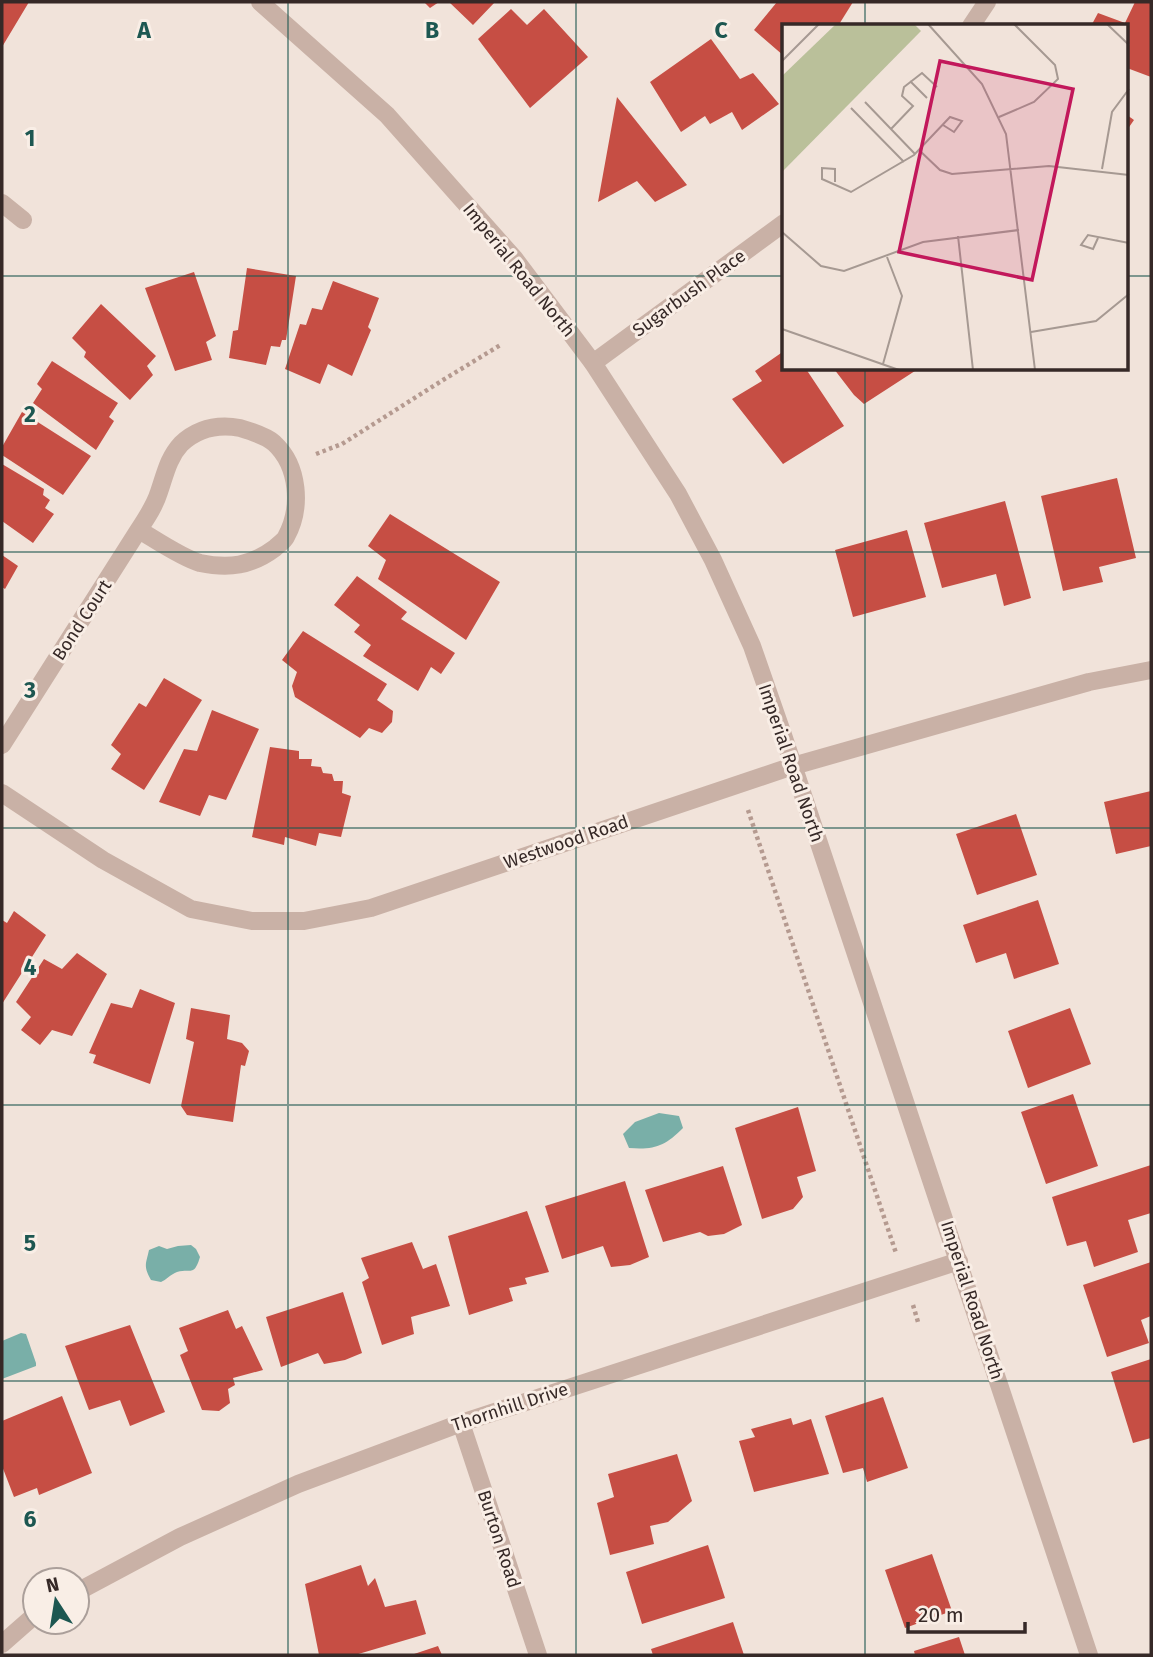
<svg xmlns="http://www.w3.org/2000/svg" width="1153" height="1657" font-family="'Fira Sans',sans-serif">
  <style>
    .water { fill: #79afa8 }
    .building { fill: #c64e44 }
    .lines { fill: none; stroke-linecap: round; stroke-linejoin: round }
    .path { stroke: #b59a90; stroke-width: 4.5; stroke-dasharray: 3.5 3.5; stroke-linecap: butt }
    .service { stroke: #c9b1a6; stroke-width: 18 }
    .minor { stroke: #c9b1a6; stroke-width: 18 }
    .tertiary { stroke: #c9b1a6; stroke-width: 18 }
    .grid { fill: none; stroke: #1d5751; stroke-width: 2; stroke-opacity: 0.55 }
    .labels { text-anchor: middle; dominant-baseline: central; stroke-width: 6; stroke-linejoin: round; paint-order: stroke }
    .street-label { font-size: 18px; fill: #362927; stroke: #f9eee6 }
    .inset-road { fill: none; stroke: #a69992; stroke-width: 2 }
    .view { fill: #c2185b; fill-opacity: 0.15; stroke: #c2185b; stroke-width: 3.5 }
    .inset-edge { fill: none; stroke: #362927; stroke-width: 3.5 }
    .grid-label { font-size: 23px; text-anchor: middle; font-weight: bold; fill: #1d5751; stroke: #f9eee6; stroke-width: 6; stroke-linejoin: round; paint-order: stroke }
  </style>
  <rect width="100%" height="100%" fill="#f1e3da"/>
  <path class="water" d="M659,1113L679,1116L683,1128C665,1146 655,1150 629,1148L623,1134L635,1122Z
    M191,1245L196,1249L200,1257C194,1277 191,1268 177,1272C171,1274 166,1280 161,1282L151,1280C143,1266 146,1264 149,1250L159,1246L167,1249L178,1246Z
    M21,1333L26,1334L36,1363V1366L2,1379V1341Z"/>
  <path class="building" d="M2,2H29L2,47Z
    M424,2H439L430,8Z
    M449,2H495L473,25Z
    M777,2H853L838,26H784V56L754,30Z
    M1135,2H1151V77L1127,68V26H1091L1098,13L1125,23Z
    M511,9L527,25L544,9L588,57L530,108L478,39Z
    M711,39L740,79L753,73L779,104L742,130L732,112L710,124L705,116L681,132L650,82Z
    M617,97L687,185L655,202L637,181L598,202Z
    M1127,115L1134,120L1127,130Z
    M247,268L296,276L286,340H282L280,347L271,346L266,365L229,358L233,331L238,330Z
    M194,272L216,336L206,342L212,360L175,371L145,288Z
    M333,281L379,298L368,327L371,330L352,376L328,364L320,384L285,369L300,324L306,325L312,308L322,310Z
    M101,304L156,356L147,366L153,375L130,400L84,357L86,352L72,338Z
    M784,351V369H806L844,426L783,464L732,399L762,381L755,371Z
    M52,361L118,403L109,417L114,421L96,450L33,403L42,389L37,384Z
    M834,369H918L864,404L854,395Z
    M22,412L91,456L63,495L2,455V447Z
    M2,464L44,489L43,495L50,500L45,508L54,514L33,543L2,521Z
    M1117,478L1136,558L1099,567L1103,582L1063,591L1041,496Z
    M1005,501L1031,598L1004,606L996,574L942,588L924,523Z
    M390,514L500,582L466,640L378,579L386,560L368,546Z
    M907,530L926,597L853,617L835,550Z
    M2,555L18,566L5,589L2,587Z
    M357,576L407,612L401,619L455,653L441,674L431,667L418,691L363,656L371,645L354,632L360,625L334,605Z
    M303,631L387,684L377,700L393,711L392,722L382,733L369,728L360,738L295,697L292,686L297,672L282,660Z
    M164,678L202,700L144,790L111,769L121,754L111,745L139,703L146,707Z
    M212,710L259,729L226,800L209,795L200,816L159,802L184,749L197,751Z
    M270,747L299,751V759H312L311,766L321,767L323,773L332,774L334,781H343L342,793L351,796L341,837L319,833L316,846L285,837L284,845L252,837Z
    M1151,791V846L1116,854L1104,802Z
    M1016,814L1037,875L977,895L956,834Z
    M1038,900L1059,964L1014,979L1006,953L976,963L963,925Z
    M14,911L46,935L2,1004V920L7,923Z
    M77,953L107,974L72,1036L52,1030L40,1045L21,1030L31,1017L16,1002L44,959L62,969Z
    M140,989L175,1003L150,1084L93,1063L96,1055L89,1053L111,1003L132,1008Z
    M191,1008L230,1015L227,1039L242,1043L249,1051L245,1066L241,1065L233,1122L187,1115L181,1106L194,1042L186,1039Z
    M1070,1008L1091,1064L1028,1088L1008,1031Z
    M1073,1094L1098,1166L1046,1184L1021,1112Z
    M798,1107L816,1171L797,1177L803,1197L793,1209L762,1219L735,1128Z
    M1151,1165V1213L1128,1220L1138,1252L1094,1267L1086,1241L1067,1246L1052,1197Z
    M723,1166L742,1225L724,1234L708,1236L700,1232L663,1242L645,1190Z
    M625,1181L649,1257L630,1265L611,1267L603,1246L562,1259L545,1206Z
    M527,1211L549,1272L525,1278L527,1284L509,1288L513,1301L469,1315L448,1236Z
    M412,1242L423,1269L436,1264L450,1306L411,1317L414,1334L382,1345L362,1282L369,1278L361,1258Z
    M1151,1262V1316L1141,1320L1149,1343L1107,1357L1083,1285Z
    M343,1292L362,1353L345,1360L324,1364L318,1353L281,1367L266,1317Z
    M228,1310L236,1329L242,1326L263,1370L233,1378L235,1385L228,1389L230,1403L219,1411L202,1410L180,1355L188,1351L179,1328Z
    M130,1325L165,1412L130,1426L120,1400L89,1410L65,1346Z
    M1151,1359V1438L1133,1443L1111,1372Z
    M62,1396L92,1473L39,1495L37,1488L14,1497L2,1466V1421Z
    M883,1397L908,1468L867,1482L863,1468L843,1473L825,1416Z
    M791,1418L793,1425L811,1419L829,1474L754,1492L739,1441L755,1437L751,1429Z
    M677,1454L692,1501L668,1522L650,1526L654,1544L610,1555L597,1503L614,1497L608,1474Z
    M708,1545L725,1598L642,1624L626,1572Z
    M932,1554L952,1611L905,1628L885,1570Z
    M361,1565L368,1586L375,1578L385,1607L416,1600L426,1634L355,1655H319L305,1584Z
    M733,1622L744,1655H653L651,1649Z
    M959,1637L965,1655H915L914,1651Z
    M438,1646L442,1655H411Z"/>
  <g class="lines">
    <path class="path" d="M316,454L342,444L443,380L502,344
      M748,810L896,1253
      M913,1305L918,1322"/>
    <path class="service" d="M2,203L23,220"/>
    <path class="minor" d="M971,26L987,2
      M593,363L784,223
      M2,745L136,534C145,520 154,508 159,492C165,475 168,458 181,444C198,428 218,424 240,428C250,431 266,436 274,443C299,466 302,508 286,537C284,541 279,544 275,548C251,566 229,569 200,563C182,558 156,540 139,530
      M2,793L103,860L191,909L252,921H304L371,908L793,766
      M461,1423L538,1655
      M77,1592L180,1537L298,1484L461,1423L959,1261
      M2,1644L35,1615"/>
    <path class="tertiary" d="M260,2L387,115L514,258L593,363L678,494L713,560L752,646L782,732L1089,1655
      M793,766L1089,682L1151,670"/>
  </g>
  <path class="grid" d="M288,2V1655M576,2V1655M865,2V26M2,276H784M1127,276H1151M865,369V1655M2,552H1151M2,828H1151M2,1105H1151M2,1381H1151"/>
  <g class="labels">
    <g class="street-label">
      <text transform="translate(519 270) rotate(51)">Imperial Road North</text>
      <text transform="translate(689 293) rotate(-36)">Sugarbush Place</text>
      <text transform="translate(82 620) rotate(-57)">Bond Court</text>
      <text transform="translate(791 763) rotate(71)">Imperial Road North</text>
      <text transform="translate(566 842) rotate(-19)">Westwood Road</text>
      <text transform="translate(972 1300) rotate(72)">Imperial Road North</text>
      <text transform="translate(510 1407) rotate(-18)">Thornhill Drive</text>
      <text transform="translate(499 1539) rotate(72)">Burton Road</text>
    </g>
  </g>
  <g transform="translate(782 24)">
    <rect width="346" height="346" fill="#f1e3da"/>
    <path d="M54,0H132L139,7L0,148V52Z" fill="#bac09a"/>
    <path class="inset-road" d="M146,0L200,60L224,110L253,346M325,0L347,21M0,37L37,0M128,57L145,74M83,78L133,130M69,84L122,138M217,93L252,78L276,55L273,41L232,0M109,105L131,82L120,72L122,63L140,49L155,63M137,126L158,146L170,150L267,142L347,151M320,145L330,88L347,65M53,158V145L40,144V155L69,168L132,131L168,93L180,97L172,108L161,101M0,208L39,242L62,247L141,218L237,206M176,212L191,346M316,214L311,225L299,221L306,211L347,219M0,305L117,346M249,308L314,297L347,270M101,340L120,272L105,233"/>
    <path class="view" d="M158,37L291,65L250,256L117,228Z"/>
    <rect width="346" height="346" class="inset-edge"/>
  </g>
  <g class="grid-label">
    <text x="144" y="38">A</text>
    <text x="432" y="38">B</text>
    <text x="721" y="38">C</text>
    <text x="30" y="146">1</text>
    <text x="30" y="422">2</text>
    <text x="30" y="698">3</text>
    <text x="30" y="975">4</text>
    <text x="30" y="1251">5</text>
    <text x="30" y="1527">6</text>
  </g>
  <rect width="1153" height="1657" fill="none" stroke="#362927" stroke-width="7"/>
  <g transform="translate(56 1601) rotate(348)"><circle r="33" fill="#f9eee6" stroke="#ab9f9a" stroke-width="2"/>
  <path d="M0-5L12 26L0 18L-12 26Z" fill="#1d5751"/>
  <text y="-10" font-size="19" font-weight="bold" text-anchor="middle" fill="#362927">N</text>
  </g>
  <path d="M908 1622v10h117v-10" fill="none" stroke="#362927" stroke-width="3.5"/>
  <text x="918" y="1622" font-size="21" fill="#362927" stroke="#f9eee6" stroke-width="5" paint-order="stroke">20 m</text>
</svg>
